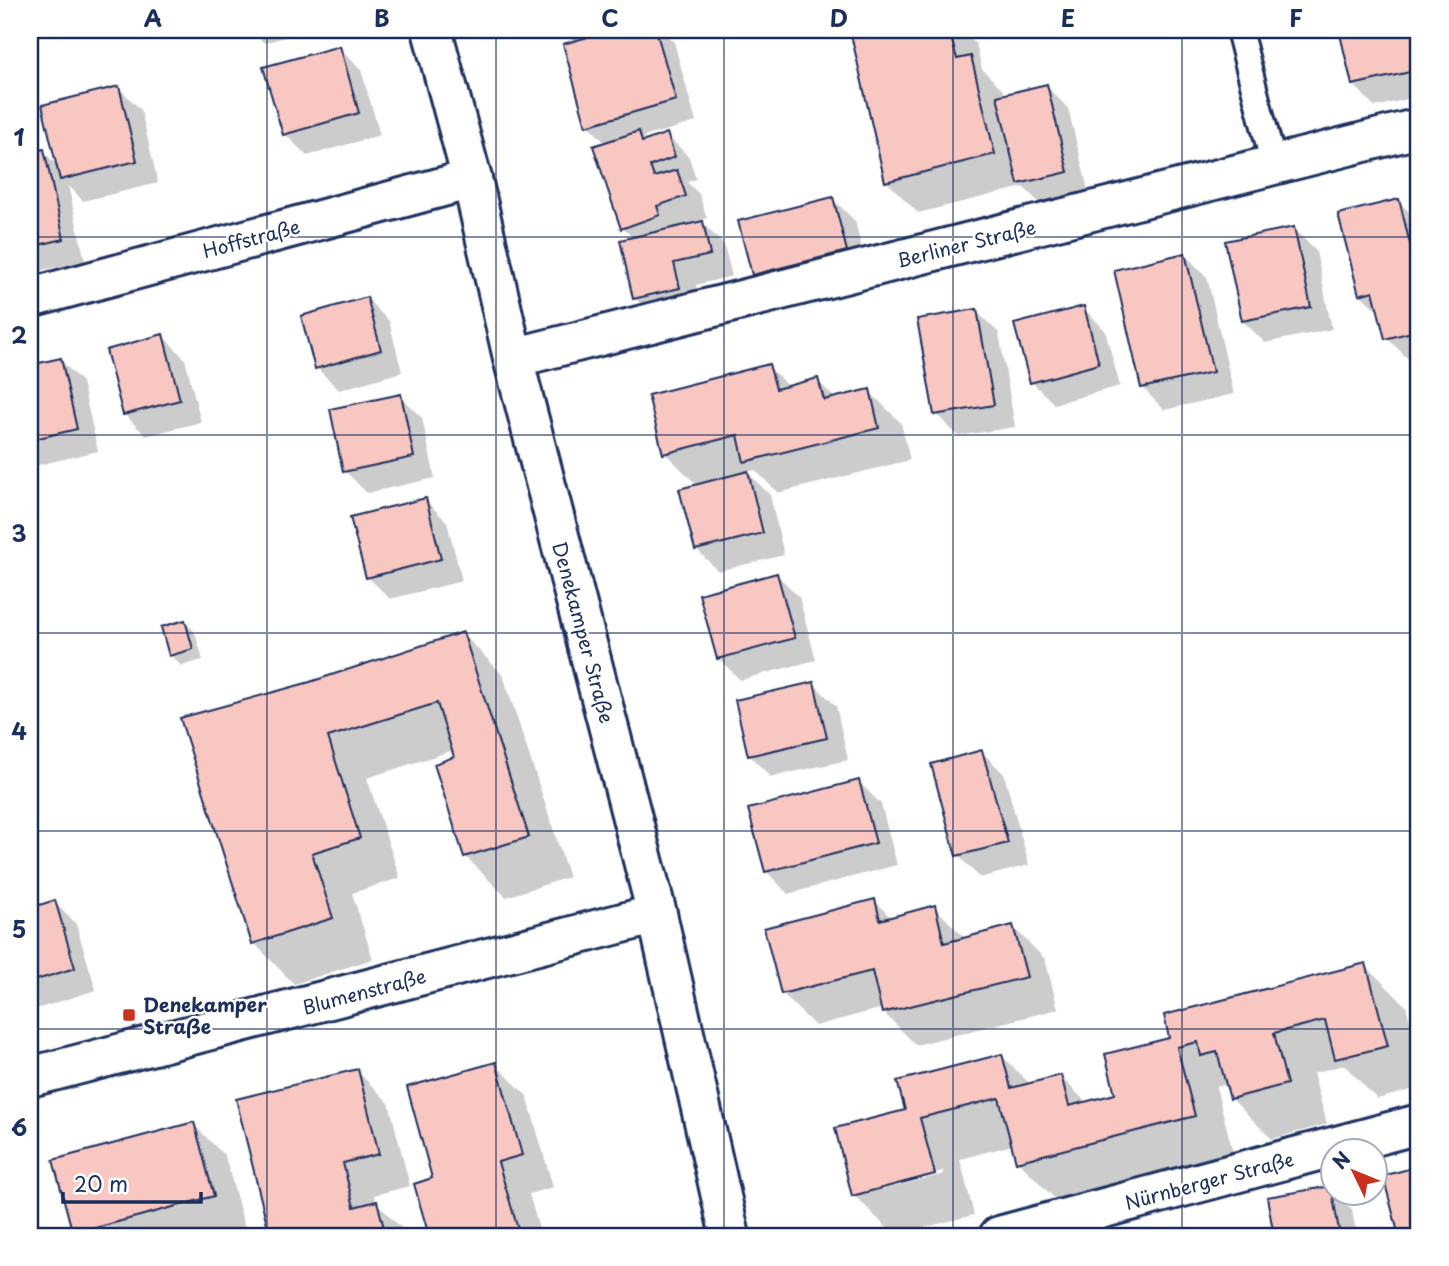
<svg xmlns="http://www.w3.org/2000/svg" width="1449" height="1266" font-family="'Playpen Sans',sans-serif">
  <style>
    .shadow { fill: #0003; fill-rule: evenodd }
    .building { fill: #f8c7c2; stroke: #1b2f5e; stroke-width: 2 }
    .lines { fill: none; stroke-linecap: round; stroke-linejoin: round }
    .service-casing { stroke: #1b2f5e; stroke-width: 30 }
    .minor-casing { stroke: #1b2f5e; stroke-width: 44 }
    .tertiary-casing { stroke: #1b2f5e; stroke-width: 44 }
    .service { stroke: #fff; stroke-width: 24 }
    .minor { stroke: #fff; stroke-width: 38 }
    .tertiary { stroke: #fff; stroke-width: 38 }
    .grid { fill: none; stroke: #1b2f5e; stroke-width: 2; stroke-opacity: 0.55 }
    .poi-dot { fill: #c8321e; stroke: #fff; stroke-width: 2.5 }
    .labels { text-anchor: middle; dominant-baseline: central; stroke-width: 5; stroke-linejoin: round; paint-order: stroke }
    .street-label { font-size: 19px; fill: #1b2f5e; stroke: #fff }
    .poi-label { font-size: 19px; font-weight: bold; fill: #1b2f5e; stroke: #fff; text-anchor: start }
    .neatline { fill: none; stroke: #1b2f5e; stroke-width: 2.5 }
    .grid-label { font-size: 23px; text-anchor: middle; font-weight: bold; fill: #1b2f5e }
  </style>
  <rect width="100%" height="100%" fill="#fff"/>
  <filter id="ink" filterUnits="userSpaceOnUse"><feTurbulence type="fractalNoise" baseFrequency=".0143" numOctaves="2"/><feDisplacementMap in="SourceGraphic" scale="14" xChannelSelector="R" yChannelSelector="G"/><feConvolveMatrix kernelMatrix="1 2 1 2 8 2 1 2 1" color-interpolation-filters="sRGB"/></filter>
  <g filter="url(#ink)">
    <path class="shadow" d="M251,30H309L264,43Z
      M562,30H661L674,42L696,122L643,137L648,142L667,135L689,157L696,179L687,182L699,194L707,218L700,221L724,245L732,276L696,285L701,310L657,320L635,298L634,239L623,228L606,144L588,125L575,43Z
      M852,30H962L976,44L982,69L1003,90L1004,96L1046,86L1068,108L1089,194L1042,205L1023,187L918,213L886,181Z
      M1340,30H1419V96L1375,107L1353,84Z
      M339,48L361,70L380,135L307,156L285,134Z
      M119,88L141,110L158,183L83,201L68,185L85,261L30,273V154L43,151L58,166Z
      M833,199L855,221L868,273L776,297L754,274Z
      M1398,201L1419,222V370L1387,338L1381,314L1360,294Z
      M1294,229L1316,251L1332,329L1265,343L1243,321Z
      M1185,255L1207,277L1234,394L1164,410L1142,387Z
      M367,299L389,321L402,372L339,390L317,368Z
      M1083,308L1105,330L1120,386L1054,404L1032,382Z
      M976,311L999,333L1015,427L958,436L936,414Z
      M163,336L185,359L201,422L146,436L124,414Z
      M60,360L82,382L98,451L30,467V367Z
      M768,366L790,388L817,380L836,399L869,391L901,423L910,460L778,493L755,470L747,472L770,495L784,555L718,571L696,549L698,486L665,453Z
      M400,396L422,418L435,478L367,493L345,471Z
      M425,500L447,522L462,581L390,599L368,577Z
      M777,575L799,597L816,660L740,680L718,658Z
      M185,622L195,632L203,660L181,666L171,655Z
      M463,634L503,675L569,877L506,897L465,856L454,750L367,778L400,878L352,893L373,959L294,984L254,943L310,684Z
      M814,684L836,706L848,760L771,777L749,755Z
      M982,752L1004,774L1029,865L980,878L958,855Z
      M859,782L881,804L897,865L788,894L766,871Z
      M875,901L892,919L934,907L966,939L1013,927L1045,959L1058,1009L916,1045L884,1013L883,1008L815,1026L783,994Z
      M54,902L76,924L96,990L30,1011V910Z
      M1365,965L1406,1006L1419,1056V1088L1377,1099L1344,1065L1313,1073L1327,1124L1272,1139L1231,1098L1228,1084L1216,1087L1234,1156L1058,1202L1018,1161L1013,1145L960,1159L974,1215L894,1235L854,1195L907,1111L1002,1056L1031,1085L1061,1077L1087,1103L1117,1095L1172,1039ZM943,1171L944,1174L880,1190V1187Z
      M495,1064L527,1096L553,1187L529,1194L541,1236H430L416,1185L434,1180Z
      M357,1071L389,1103L410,1186L374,1195L376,1202L409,1236H272L239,1100Z
      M193,1124L225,1156L245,1228L214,1236H78L74,1233Z
      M1330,1188L1352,1210L1357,1236H1276L1269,1199Z
      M30,1207L36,1214L42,1236H30Z
      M1203,1232L1207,1236H1182Z"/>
    <path class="building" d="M613,30H656L676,100L586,126L563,44Z
      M850,30H949L957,59L971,56L995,154L885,182Z
      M1339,30H1419V70L1352,85Z
      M340,46L359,113L283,135L263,67Z
      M1047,84L1068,172L1018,184L997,96Z
      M119,86L137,161L60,180L42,105Z
      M639,131L642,142L667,133L675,157L650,166L654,177L677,170L686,196L657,206L660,215L621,229L593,146Z
      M44,149L64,239L30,247V152Z
      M833,197L847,251L752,275L738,221Z
      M1399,199L1419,281V330L1385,339L1373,291L1359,295L1338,214Z
      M703,221L710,255L674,263L680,288L633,299L620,240Z
      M1294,227L1311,307L1242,321L1225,241Z
      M1185,253L1213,372L1141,388L1114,270Z
      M367,297L381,350L315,369L301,316Z
      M1084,306L1099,364L1030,383L1014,324Z
      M977,309L994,405L934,415L917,319Z
      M163,334L180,400L123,415L106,350Z
      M61,358L77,429L30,440V365Z
      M769,364L776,389L818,378L824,400L870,389L879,428L744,462L738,435L663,454L648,395Z
      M401,394L414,457L343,472L330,409Z
      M748,471L763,533L695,550L679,489Z
      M426,498L441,559L366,578L350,517Z
      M777,573L795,638L717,659L699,594Z
      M185,620L193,649L169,656L161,627Z
      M463,632L529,837L464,857L434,764L454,757L437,703L328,737L360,838L312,853L333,918L252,944L180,718L310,682Z
      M814,682L827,738L748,756L735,700Z
      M982,750L1008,843L956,856L931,764Z
      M859,780L876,843L765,872L748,809Z
      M875,899L880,920L935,905L944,943L1013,925L1027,977L882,1013L872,971L781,994L764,928Z
      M55,900L75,968L30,982V908Z
      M1366,963L1388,1046L1335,1059L1325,1020L1274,1033L1287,1084L1230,1099L1217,1052L1201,1056L1198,1042L1177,1047L1195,1116L1016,1162L999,1098L920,1118L935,1174L852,1196L835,1128L905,1110L897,1081L1002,1054L1011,1088L1061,1075L1069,1106L1115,1094L1105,1054L1169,1038L1164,1015Z
      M496,1062L522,1155L498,1162L520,1236H429L414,1184L432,1178L407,1087Z
      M358,1069L379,1154L343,1163L354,1207L377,1201L386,1236H305L303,1230L270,1236L236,1099Z
      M194,1122L214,1196L73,1234L53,1160Z
      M1419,1166V1236H1399L1383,1176Z
      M1331,1186L1340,1236H1274L1267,1197Z"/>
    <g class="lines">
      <defs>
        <path id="service" d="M1239,30L1274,165"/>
        <path id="minor" d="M30,298L472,179
          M513,358L1419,128
          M30,1077L657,914
          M999,1236L1419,1124"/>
        <path id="tertiary" d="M432,30L472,179L513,358L657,914L730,1236"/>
      </defs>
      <use href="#service" class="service-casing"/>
      <use href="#minor" class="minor-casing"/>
      <use href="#tertiary" class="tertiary-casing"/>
      <use href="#service" class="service"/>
      <use href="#minor" class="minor"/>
      <use href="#tertiary" class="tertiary"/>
    </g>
  </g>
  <path class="grid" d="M267,30V1236M496,30V1236M724,30V1236M953,30V1236M1182,30V1236M30,237H1419M30,435H1419M30,633H1419M30,831H1419M30,1029H1419"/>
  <rect class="poi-dot" x="122" y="1008" width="14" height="14" rx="3.5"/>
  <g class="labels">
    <g class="street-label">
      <text transform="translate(251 238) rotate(-15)">Hoffstraße</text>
      <text transform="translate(966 243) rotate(-14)">Berliner Straße</text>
      <text transform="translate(584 632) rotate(75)">Denekamper Straße</text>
      <text transform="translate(364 991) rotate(-15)">Blumenstraße</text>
      <text transform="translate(1209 1180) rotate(-15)">Nürnberger Straße</text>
    </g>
    <g class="poi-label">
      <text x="143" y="1004">Denekamper<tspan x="143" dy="22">Straße</tspan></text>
    </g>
  </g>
  <rect width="1449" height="1266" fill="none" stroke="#fff" stroke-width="77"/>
  <g transform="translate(1354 1172) rotate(313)"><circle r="33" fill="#ffffff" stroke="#a4acbf" stroke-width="2"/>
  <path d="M0-5L12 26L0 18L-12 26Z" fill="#c8321e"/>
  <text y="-10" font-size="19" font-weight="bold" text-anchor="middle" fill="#1b2f5e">N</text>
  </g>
  <path d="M63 1192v10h138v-10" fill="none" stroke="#1b2f5e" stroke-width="3.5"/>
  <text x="74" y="1192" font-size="21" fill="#1b2f5e" stroke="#ffffff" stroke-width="5" paint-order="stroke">20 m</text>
  <rect x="38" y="38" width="1372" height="1190" class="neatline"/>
  <g class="grid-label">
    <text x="153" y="27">A</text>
    <text x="382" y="27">B</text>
    <text x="610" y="27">C</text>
    <text x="839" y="27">D</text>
    <text x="1068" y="27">E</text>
    <text x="1296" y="27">F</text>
    <text x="19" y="146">1</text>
    <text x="19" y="344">2</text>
    <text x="19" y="542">3</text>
    <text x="19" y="740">4</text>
    <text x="19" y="938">5</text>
    <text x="19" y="1136">6</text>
  </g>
</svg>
